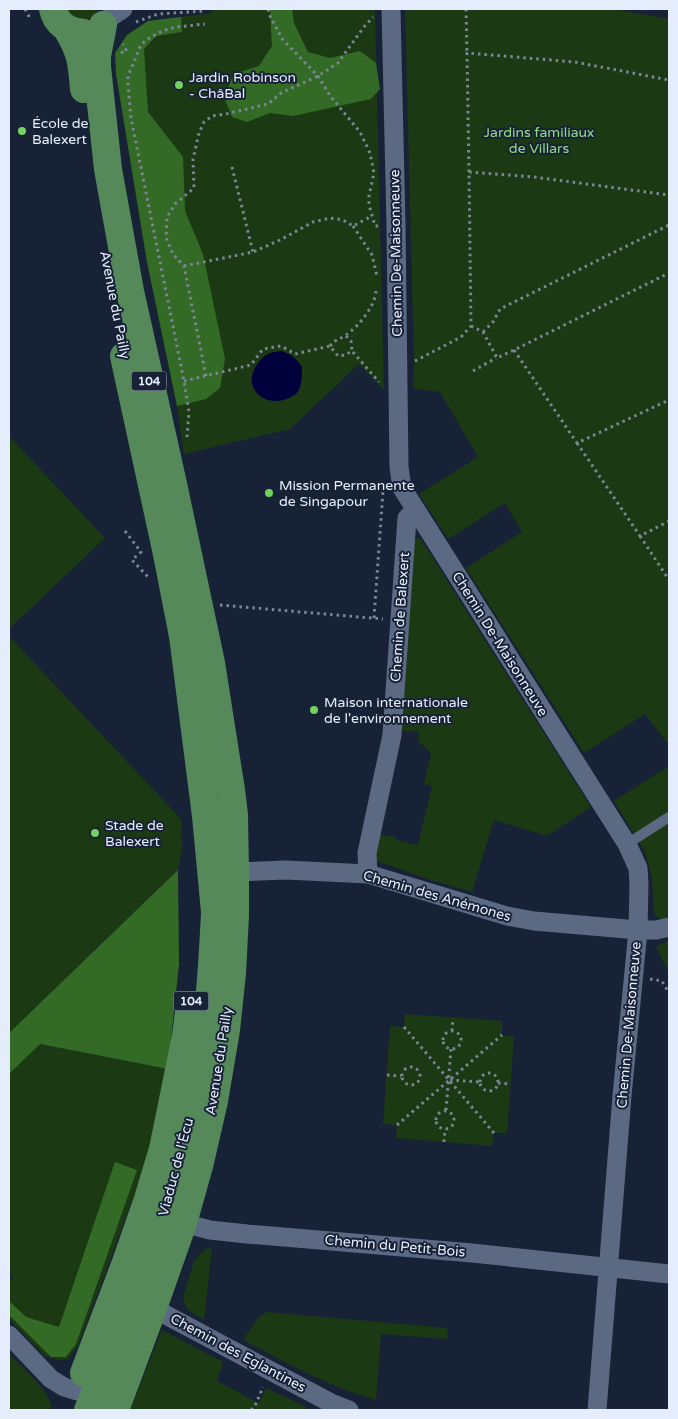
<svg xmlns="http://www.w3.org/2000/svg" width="678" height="1419" font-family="'Varela Round',sans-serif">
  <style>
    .green { fill: #1b3a14 }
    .forest { fill: #336a26 }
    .water { fill: #00003d }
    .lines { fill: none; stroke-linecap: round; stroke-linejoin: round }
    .path { stroke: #7d8698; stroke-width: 3; stroke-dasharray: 2.5 4; stroke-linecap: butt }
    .lane { stroke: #5c6983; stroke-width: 10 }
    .street { stroke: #5c6983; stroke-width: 19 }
    .primary { stroke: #558959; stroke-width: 28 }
    .poi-dot { fill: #73d25d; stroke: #172237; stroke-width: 2 }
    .labels { text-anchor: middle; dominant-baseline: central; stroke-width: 4; stroke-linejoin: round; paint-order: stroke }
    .shield { fill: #172237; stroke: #a7b0c1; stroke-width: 1 }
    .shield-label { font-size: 12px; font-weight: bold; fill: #e5edfc }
    .poi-label { font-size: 14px; fill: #e5edfc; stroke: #172237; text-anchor: start }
    .park-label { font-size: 14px; fill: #90db7f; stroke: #172237 }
    .street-label { font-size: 14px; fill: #e5edfc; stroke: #172237 }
  </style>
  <rect width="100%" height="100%" fill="#172237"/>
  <path class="green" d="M66,9H98C94,18 84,24 74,18C71,17 68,12 66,9Z
    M212,9H375L384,390L359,364L290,429L184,454L177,406L147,262L116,74L115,53L127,35L148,21L212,13Z
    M405,9H614L669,19V745L645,714L584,753L466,568L522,532L505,503L448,539L419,494L478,457L440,392L413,388L414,362Z
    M9,436L105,538L9,629Z
    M420,538L591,807L547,836L494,820L472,892L431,880L377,861L373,854L380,834L396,837V840L418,845L432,786L424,784L431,753L418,741L419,732L399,730L412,539Z
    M9,636L181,819L182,847L178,870L9,1033Z
    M669,766V916L664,919L658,918L654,913L652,877L645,852L614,801Z
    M669,940V972L656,947Z
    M405,1014L502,1021V1035L514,1036L507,1133H494L492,1146L396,1138L397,1125L383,1124L390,1026L404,1027Z
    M39,1044L168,1069L145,1166L78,1346L68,1359L60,1360L45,1356L9,1319V1281L13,1277L9,1273V1074Z
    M212,1248L204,1320L187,1309L183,1298L194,1261L205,1249Z
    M267,1312L448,1328L447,1339L381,1334L376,1400C329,1387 286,1362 243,1340L258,1318Z
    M162,1330L223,1362L217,1381L259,1403L266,1388L308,1408L307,1410H130Z
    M9,1354C22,1367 51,1391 52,1410H9Z"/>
  <path class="forest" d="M270,9H292L294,23L308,52L330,58L360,51L376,63L380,89L371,99L293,116L270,113L247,122L232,117L224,97L234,74L259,66L272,46Z
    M181,17L182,32L156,36L144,49L148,112L183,157L185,211L203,254L225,359L220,388L206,399L177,406L147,262L116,74L115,53L127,35L148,21Z
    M178,870L179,964L168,1069L40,1044L9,1074V1033Z
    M115,1162L137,1170L76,1344L66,1357H51L9,1315V1301L26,1317L59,1327Z"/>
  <path class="water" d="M281,351C290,353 297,359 302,367C302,374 302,387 297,393C295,395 293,396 291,397C268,410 241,390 256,366C263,355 269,352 281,351Z"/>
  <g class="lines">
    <path class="path" d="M25,9L31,20
      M268,9L270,16L283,40L318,76L331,97L360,132L370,153L374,173L369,196V205L375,226H378
      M466,9L467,53
      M136,22L158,14L204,11
      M121,52L125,53L126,50L123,44
      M232,167L253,252
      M469,172L467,53L575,62L669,80
      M353,226L372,255L377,276
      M184,266L253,252L280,240L313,222L330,218L343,220L353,226L372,216
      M471,326L483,332L497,358L514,350L669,273
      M483,332L493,322L500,309L669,225
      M346,336L351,341L352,351
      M330,346C337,338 339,340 346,335C359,326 376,305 376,290
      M514,350L577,443L669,400
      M415,361L461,337L471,326L469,172L534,177L669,195
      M473,371L496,358
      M206,376L184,266L173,254L166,238L167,217L175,204L194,188L193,159L199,133L204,122L212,116L226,114L268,104L281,93L318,76L338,63L363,28L373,17
      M184,381L251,365L263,349L281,346L295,354L330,346L338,356L345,355L352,351L379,382
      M187,437L189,412L184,381L131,118L128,83V76L141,45L146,40L162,31L176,27L205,24
      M577,443L640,536L669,521
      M125,531L141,552L132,560L149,578
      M640,536L669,580
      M220,605L383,619
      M374,618L383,491
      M650,979L662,981L669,993
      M404,1027L494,1133
      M452,1031L453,1018
      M443 1040a9 9 0 1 1 18 0a9 9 0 1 1-18 0Z
      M402 1076a9 9 0 1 1 18 0a9 9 0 1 1-18 0Z
      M480 1082a9 9 0 1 1 18 0a9 9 0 1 1-18 0Z
      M387,1075L401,1076
      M450,1080L479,1082
      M498,1083L511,1084
      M446,1110L451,1049
      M436 1120a9 9 0 1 1 18 0a9 9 0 1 1-18 0Z
      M397,1125L502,1035
      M444,1142L445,1129
      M251,1410L255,1406L263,1387"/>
    <path class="lane" d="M627,844L669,817"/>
    <path class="street" d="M391,9L396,225L399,467L402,488L627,844L638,868L639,884L638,930L622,1096L597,1410
      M109,18L123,9
      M235,872L286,870L368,874L507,916L534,921L638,930H656L669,927
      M368,874L367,853L392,735L407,518L415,510
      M183,1223L210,1230L247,1234L472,1253L669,1274
      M153,1308L331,1403L349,1410
      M9,1335L51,1379L64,1387L77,1391"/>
    <path class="primary" d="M53,9C56,24 69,32 84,33
      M103,25L97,56V67L108,169L130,291L173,484L211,663L231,790L234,815L235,872V916L232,973L226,1030L214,1101L199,1166L183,1223L153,1308L115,1410
      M67,29C81,52 82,63 84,89
      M124,356L167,554L183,636L206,816L215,912
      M84,1373L125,1265L148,1199L163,1149L186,1036L189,1012
      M88,1410C102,1378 115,1345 128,1312C158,1235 185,1157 199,1076C210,1015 213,955 216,894"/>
  </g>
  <g class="poi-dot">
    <circle cx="179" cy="85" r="5"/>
    <circle cx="22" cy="131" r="5"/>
    <circle cx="269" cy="493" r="5"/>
    <circle cx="314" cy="710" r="5"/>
    <circle cx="95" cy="833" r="5"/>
  </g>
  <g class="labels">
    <g class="shield">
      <rect x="131.5" y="371.5" width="35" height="19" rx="4"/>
      <rect x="173.5" y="991.5" width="35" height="19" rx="4"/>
    </g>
    <g class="shield-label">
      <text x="149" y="381">104</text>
      <text x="191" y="1001">104</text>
    </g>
    <g class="poi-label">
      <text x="189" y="77">Jardin Robinson<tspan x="189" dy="16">- ChâBal</tspan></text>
      <text x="32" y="123">École de<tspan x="32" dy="16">Balexert</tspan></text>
      <text x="279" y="485">Mission Permanente<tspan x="279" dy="16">de Singapour</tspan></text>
      <text x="324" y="702">Maison internationale<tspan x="324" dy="16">de l'environnement</tspan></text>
      <text x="105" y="825">Stade de<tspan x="105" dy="16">Balexert</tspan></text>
    </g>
    <g class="park-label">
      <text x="539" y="132">Jardins familiaux<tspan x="539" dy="16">de Villars</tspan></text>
    </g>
    <g class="street-label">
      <text transform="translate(396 253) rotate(-91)">Chemin De-Maisonneuve</text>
      <text transform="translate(115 305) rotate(79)">Avenue du Pailly</text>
      <text transform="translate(400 617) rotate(-86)">Chemin de Balexert</text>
      <text transform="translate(500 644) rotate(58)">Chemin De-Maisonneuve</text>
      <text transform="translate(437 896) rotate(16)">Chemin des Anémones</text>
      <text transform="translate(629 1025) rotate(-85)">Chemin De-Maisonneuve</text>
      <text transform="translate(219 1061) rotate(-81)">Avenue du Pailly</text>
      <text transform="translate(176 1167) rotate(-75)">Viaduc de l'Écu</text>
      <text transform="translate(395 1246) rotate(5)">Chemin du Petit-Bois</text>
      <text transform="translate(238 1353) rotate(28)">Chemin des Eglantines</text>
    </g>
  </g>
  <rect width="678" height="1419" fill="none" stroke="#e5edfc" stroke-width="20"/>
</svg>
